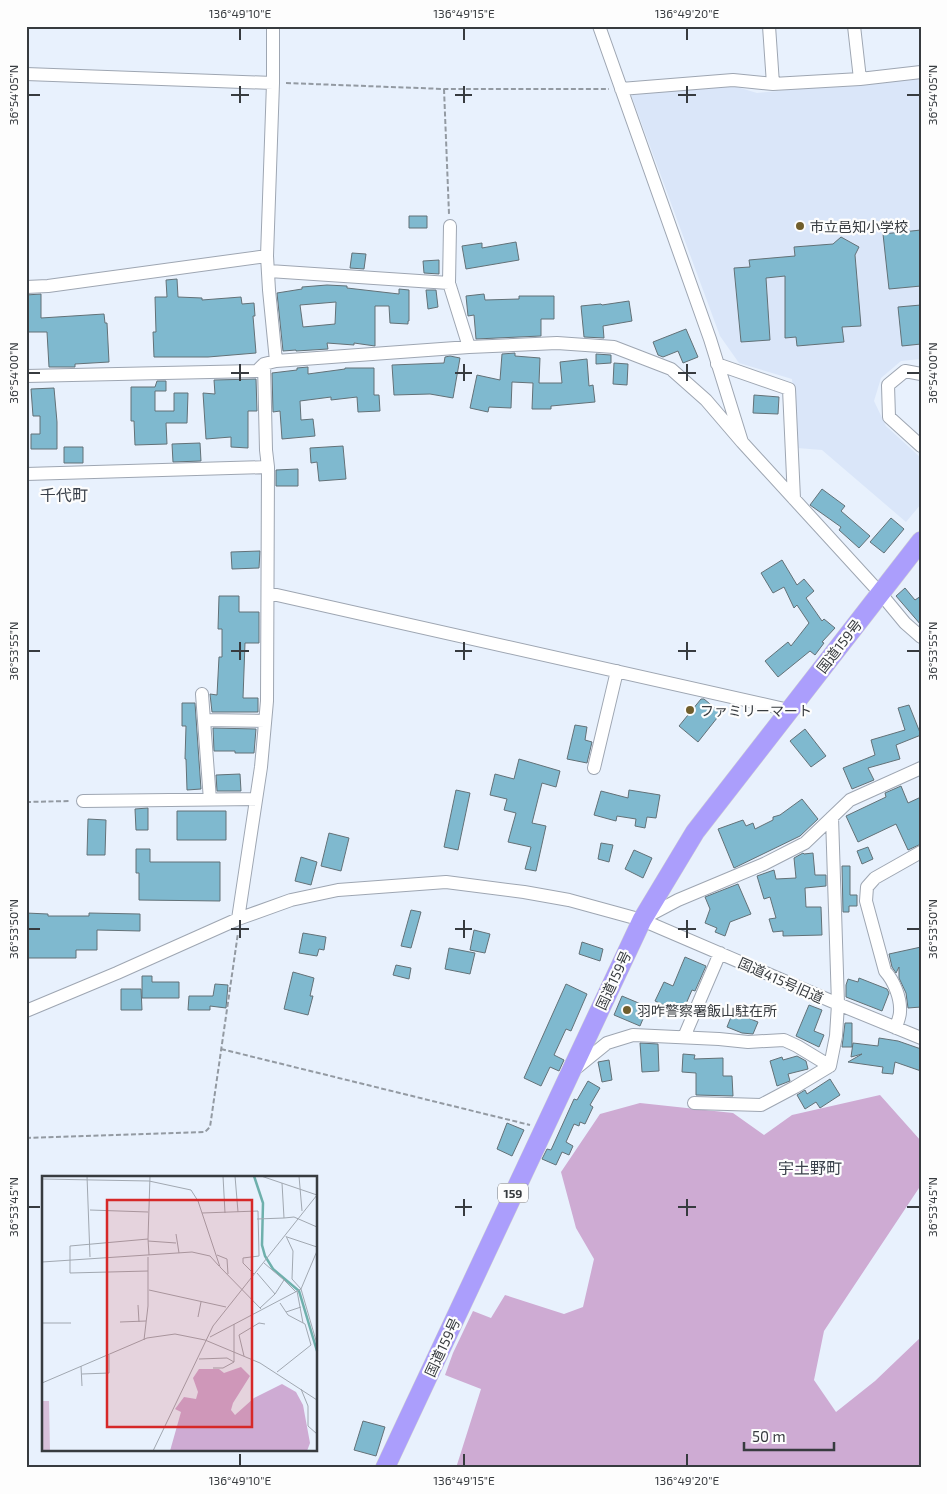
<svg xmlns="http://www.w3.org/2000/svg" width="947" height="1494" font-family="'Exo 2','Noto Sans JP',sans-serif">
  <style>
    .built { fill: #dae6f9 }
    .forest { fill: #ceabd3 }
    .building { fill: #7fb9cf; stroke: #637177; fill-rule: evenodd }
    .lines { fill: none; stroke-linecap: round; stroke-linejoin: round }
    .minor-casing { stroke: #9ea6b2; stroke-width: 14 }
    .highway-casing { stroke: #cfd0d1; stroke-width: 20 }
    .path { stroke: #939aa2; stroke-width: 2; stroke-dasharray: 5 2.5; stroke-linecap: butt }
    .minor { stroke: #fff; stroke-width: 12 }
    .highway { stroke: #ab9efc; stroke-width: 19 }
    .ticks { fill: none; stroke: #373b3f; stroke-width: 2 }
    .poi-dot { fill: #705e2c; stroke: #fdfdfd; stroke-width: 2 }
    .labels { text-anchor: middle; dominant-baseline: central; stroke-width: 4.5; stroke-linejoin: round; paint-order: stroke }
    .shield { fill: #fdfdfd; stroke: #727578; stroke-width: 1 }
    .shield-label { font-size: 12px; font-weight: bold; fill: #373b3f }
    .poi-label { font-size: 14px; fill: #373b3f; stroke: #fdfdfd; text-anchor: start }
    .street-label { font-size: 14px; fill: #373b3f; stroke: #fdfdfd }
    .quarter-label { font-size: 16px; fill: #3a414b; stroke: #fdfdfd }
    .inset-river { fill: none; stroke: #6eb0ac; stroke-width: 2.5 }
    .inset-road { fill: none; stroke: #a1a8b1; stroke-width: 1 }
    .view { fill: #d62828; fill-opacity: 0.15; stroke: #d62828; stroke-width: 2.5 }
    .inset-edge { fill: none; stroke: #373b3f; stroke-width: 2.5 }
    .neatline { fill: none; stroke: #373b3f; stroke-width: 2 }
    .ticks-label { font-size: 12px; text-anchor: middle; fill: #373b3f }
  </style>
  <rect width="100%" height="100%" fill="#e8f1fd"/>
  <path class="built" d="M921,77V359L901,361L881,378L874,401L886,426L921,458V504L906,522L822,450L797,448L792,379L739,363L720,336L630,92L727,84L757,93Z"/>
  <path class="forest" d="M880,1095L921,1141V1185L824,1331L814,1380L836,1412L875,1381L921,1337V1468H456L481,1389L445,1375L453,1353L473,1311L491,1318L505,1295L564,1314L583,1307L594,1259L576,1228L561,1172L600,1114L640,1103L733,1113L764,1135L792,1115Z"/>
  <path class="building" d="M409,216H427V228H409Z
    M921,230V286L889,289L883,234Z
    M841,237L859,247L855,255L861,326L842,327L844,342L797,346L796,337L785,338V276L766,278L770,340L741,342L734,268L750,267L749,260L795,256L794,247L833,244Z
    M516,242L519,260L466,269L462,246L482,243V248Z
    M352,253L366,254L364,269L350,268Z
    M439,260V274L424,273L423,261Z
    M177,279L178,297L202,298V300L241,297L242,304L254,303L255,316H253L256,353L208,357H154L153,332H156L155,297H167L166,280Z
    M327,285L347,286V288L399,294V289L409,290V321H408V324L390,323L389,306H375V346L354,343V345L327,343L328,349L296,351V350L283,351L277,293L302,289V287ZM336,302L335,324L303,327L300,305Z
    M426,290H436L438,307L428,309Z
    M41,294V318L104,314L105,323H107L109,362L75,364V367H49L47,332H26V295Z
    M484,294L485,300L519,299V296H554V319H541V336L476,339L474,315L468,316L466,296Z
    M629,301L632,321L603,326L604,338L584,337L581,306L601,304L602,305Z
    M921,305V344L902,346L898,307Z
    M686,329L698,357L683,363L678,351L663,357L658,355L653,342Z
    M515,353V356L540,358L539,383H562L560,362L587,359L589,386L593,385L595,402L551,406V409H532L533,383L512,382L511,408L489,407L488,412L470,408L477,375L500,380L502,354Z
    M596,354L611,355V363L596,364Z
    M450,356L460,358L453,398L430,394L394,395L392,365L444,363L445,357Z
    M614,363L628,364L627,385L613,384Z
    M308,367V374L345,369V368H374V395H379L380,411L358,412L357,397L331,400V397L300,401L301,420L313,419L315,436L282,439L280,411L273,412L272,373L297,370V368Z
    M256,379L257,411H248V448L231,447V437L206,439L203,393L215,394L214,380Z
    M157,381H166V391H155V411H174V393H188L187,423H166L167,444L135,445L134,421H131V387H155Z
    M54,388L57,422V449H31V434H40V416H33L31,389Z
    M754,395L779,397L778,414L753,413Z
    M200,443L201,461L173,462L172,444Z
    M343,446L346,479L319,481L317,462L311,463L310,448Z
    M64,447H83V463H64Z
    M298,469V486H276V470Z
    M822,489L845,506L841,511L870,536L859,548L839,530L841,527L810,505Z
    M891,518L904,529L884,553L870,542Z
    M260,551L259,568L232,569L231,552Z
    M782,560L797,585L804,579L814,591L806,598L822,621L824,619L835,628L822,642L824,643L815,655L810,651L778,677L765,661L788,642L791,646L809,623L797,605L794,608L784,587L773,593L761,573Z
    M905,588L915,600L921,596V625L896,596Z
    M219,596H239V612H259V643H245L243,698H258V712H212L210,694L217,695L219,657H222V629H218Z
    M701,699H704L721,713L698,742L679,726Z
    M182,703H195L201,789L187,790L186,759H185L186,726H182Z
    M909,705L921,735L896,745L900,759L868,768L874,780L852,789L843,768L875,755L871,740L905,730L898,708Z
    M575,725L587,727L585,740L592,742L587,763L567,759Z
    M213,728L256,729L254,753H235V751H214Z
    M805,729L826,756L811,767L790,741Z
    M519,759L560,771L556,787L542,783L532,823L546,826L536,871L525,869L531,847L508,842L516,813L504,810L507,799L490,795L495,774L514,779Z
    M240,774L241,791H217L216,775Z
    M901,786L908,803L921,797V844L908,850L896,824L858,842L846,816L886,797L885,793Z
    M456,790L470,793L458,850L444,847Z
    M629,790L660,795L656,818L647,817L645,828L635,826L636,819L617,816L616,821L594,815L601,791L628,798Z
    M802,799L818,819L800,836L734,868L718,829L743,820L746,826L753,823L755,829L773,820V817L780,815Z
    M148,808V830H136L135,809Z
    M177,811H226V840H177Z
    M88,819L106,820L105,855H87Z
    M329,833L349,838L341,871L321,866Z
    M601,843L613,845L609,862L598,859Z
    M868,847L873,859L862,864L857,851Z
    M136,849H150V862H220V901L139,900V873H136Z
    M634,850L652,858L643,878L625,869Z
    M803,853L804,854L813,853L815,875H826V886L805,888L806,907H821L822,935L783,936V931L773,932L769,919L776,918L770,897L764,899L757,876L774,870L776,879L796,878L794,858Z
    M301,857L317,862L311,885L295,881Z
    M842,866H850V895H857V906H849V912H843Z
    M738,884L751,914L730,922L725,936L715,932L717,928L705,923L710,909L705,897Z
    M411,910L421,912L411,948L401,946Z
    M26,913L48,914V916H89V913L140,914V931L97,930V950H76V958H26Z
    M474,930L490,934L485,953L470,950Z
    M303,933L326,937L324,950L319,949L317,956L299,953Z
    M582,942L603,949L600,961L579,954Z
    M921,947V1007L908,1008L906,993L899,978V967L896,973L892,967L889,954Z
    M449,948L475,953L470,974L445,969Z
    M685,957L706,966L695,991L692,990L682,1013L655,1001L664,982L673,986Z
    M396,965L411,968L409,979L393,975Z
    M293,972L314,978L310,996H313L308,1015L284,1009Z
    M142,976H152V982H179V998H142Z
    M859,978L887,989L889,993L882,1011L846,997V985L848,979L858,982Z
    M215,984L228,985L226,1008L210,1006V1010H188L189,996H213Z
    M566,984L587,994L571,1031L566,1029L554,1055L564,1060L559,1071L550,1067L541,1086L524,1078Z
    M121,989H141L142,1010H121Z
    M622,996L648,1007L640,1026L614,1015Z
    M809,1005L822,1010L814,1031L824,1035L819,1047L796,1036Z
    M733,1012L758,1022L753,1034L742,1033L727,1027Z
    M845,1023H852V1047H842Z
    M879,1038L898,1041L921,1049V1071L895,1062L893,1074L882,1073L883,1067L848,1062L862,1054L851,1057L853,1043L878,1046Z
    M640,1043L658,1044L659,1071L642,1072Z
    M683,1054L695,1055L694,1059L723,1058V1076H732L733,1096L696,1095V1073L682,1072Z
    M797,1056L806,1061L808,1069L788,1074L790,1081L777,1086L770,1061L782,1057L783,1060Z
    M609,1060L612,1080L602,1082L598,1062Z
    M830,1079L840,1095L820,1108L816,1102L805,1109L797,1095L805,1090L807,1094Z
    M588,1081L600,1088L590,1105L593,1107L585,1124L580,1122L579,1126L574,1124L566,1142L573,1146L569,1155L562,1152L556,1165L542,1159L547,1149L551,1150L574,1099L577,1100Z
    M507,1123L524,1130L512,1156L497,1149Z
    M363,1421L385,1427L376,1456L354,1450Z"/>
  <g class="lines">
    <defs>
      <path id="minor" d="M599,26L710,339L742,442L881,594L905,623L921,637
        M769,26L773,84
        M854,26L860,79
        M26,74L273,83
        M621,89L733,80L773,84L860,79L921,72
        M450,226L449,283L469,347
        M267,256L273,83V26
        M269,271L449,283
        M26,287L48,286L267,256L269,290L276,361
        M717,364L789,389L794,499
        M921,374L905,371L888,385L889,417L921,446
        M26,376L257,371L264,364L276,361L469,347L557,343L614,347L671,369L706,400L742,442
        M26,474L268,467
        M268,593L789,710
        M202,694L210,800
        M204,720L265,721
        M594,768L617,671
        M83,801L256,799
        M644,918L678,900L764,864L805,843L850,800L921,768
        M238,919L261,767L267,701L268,467L266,450L264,364
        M26,1011L117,973L238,919L291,900L338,890L446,882L524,892L569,900L642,920L838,1004L921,1038
        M896,1028C897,1023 900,1017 900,1012C901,998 894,981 885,971L866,901L867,887L875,878L921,852
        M684,1037L720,953
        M575,1069L607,1043L633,1035L719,1039L748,1042L784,1040L797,1046L830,1066
        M694,1103L761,1105L795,1087L830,1066L836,1036L838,1004L832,817"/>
      <path id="highway" d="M385,1468L642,920L695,832L921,541"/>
    </defs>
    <use href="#minor" class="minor-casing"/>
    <use href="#highway" class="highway-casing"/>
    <path class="path" d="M286,83L444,89H609
      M444,89L449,214
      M26,802L70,801
      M221,1049L530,1125
      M26,1138L205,1132L210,1127L238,933
      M294,1468H313"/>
    <use href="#minor" class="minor"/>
    <use href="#highway" class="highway"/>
  </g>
  <path class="ticks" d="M240,28V40M464,28V40M687,28V40M240,86V103M464,86V103M687,86V103M28,95H40M231,95H249M455,95H472M678,95H696M907,95H920M240,364V381M464,364V381M687,364V381M28,373H40M231,373H249M455,373H472M678,373H696M907,373H920M240,642V660M464,642V660M687,642V660M28,651H40M231,651H249M455,651H472M678,651H696M907,651H920M240,920V938M464,920V938M687,920V938M28,929H40M231,929H249M455,929H472M678,929H696M907,929H920M464,1199V1216M687,1199V1216M28,1207H40M455,1207H472M678,1207H696M907,1207H920M240,1454V1466M464,1454V1466M687,1454V1466"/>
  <g class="poi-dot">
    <circle cx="800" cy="226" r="5"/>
    <circle cx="690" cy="710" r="5"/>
    <circle cx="627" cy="1010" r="5"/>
  </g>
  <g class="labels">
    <rect class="shield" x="498" y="1183.5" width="30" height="19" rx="4"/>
    <g class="shield-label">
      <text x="513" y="1193">159</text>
    </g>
    <g class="poi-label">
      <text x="810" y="226">市立邑知小学校</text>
      <text x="700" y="710">ファミリーマート</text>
      <text x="637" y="1010">羽咋警察署飯山駐在所</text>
    </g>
    <g class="street-label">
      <text transform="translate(839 646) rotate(-52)">国道159号</text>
      <text transform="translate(613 980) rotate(-65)">国道159号</text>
      <text transform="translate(781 980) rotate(24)">国道415号旧道</text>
      <text transform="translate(442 1347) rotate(-65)">国道159号</text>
    </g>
    <g class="quarter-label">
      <text x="64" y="494">千代町</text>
      <text x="810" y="1167">宇土野町</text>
    </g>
  </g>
  <g transform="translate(42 1176)">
    <rect width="275" height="275" fill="#e8f1fd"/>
    <path d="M0,225H7L8,275H0Z" fill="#d8c0db"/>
    <path d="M199,191L208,200L191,227L189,234L193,239L212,222L240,208L254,216L261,229L268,267L265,275H128L139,236L133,233L142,221L154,223L156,216L151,202L157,193H177L182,197Z" fill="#ceabd3"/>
    <path class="inset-river" d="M212,0L221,27L220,69L223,80L231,93L257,115L275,175"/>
    <path class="inset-road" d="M45,0L48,81M181,0L183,37M193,0L196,36M219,0L275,19M257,0L260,35M0,3L107,5L149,14L156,25L178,91L219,133M240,7L242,42L252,41L275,51M48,34L106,36M160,37L216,35L217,80L201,82V87L212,98M215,43L242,42M134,58L137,77M244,60L251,75L250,103L259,113L275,168M245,61L275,71M106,63L108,0M106,65L134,67M175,79L185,83L186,98M0,86L150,76L168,80L177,90M222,87L242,104M106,95L28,97V70L106,63L107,79M215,97L233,118L242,104L254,116M107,114L184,131M255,115L261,147M96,129L97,146M218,132L233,118M244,136L259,131M156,141L159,126M78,146L104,145M0,147H29M168,161L259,113L275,75M102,164L106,130V81M202,180L197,159L217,147L223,148M157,183L185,182L192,186M39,190L40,210M171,192H181L192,186V148M235,196L269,169L263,148L246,139L238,127M40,198L67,197V179M0,207L105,162L133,158L163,164L218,187L275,224M259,213L266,230V250L275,258M111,275L171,150L275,19"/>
    <path class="view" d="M65,24H210V251H65Z"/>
    <rect width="275" height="275" class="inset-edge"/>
  </g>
  <rect width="947" height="1494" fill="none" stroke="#fdfdfd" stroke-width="55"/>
  <path d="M744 1442v8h90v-8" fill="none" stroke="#373b3f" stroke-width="2.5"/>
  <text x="752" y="1442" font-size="15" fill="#373b3f" stroke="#fdfdfd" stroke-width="4" paint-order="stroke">50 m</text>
  <rect x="28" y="28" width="892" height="1438" class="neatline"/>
  <g class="ticks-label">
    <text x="240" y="18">136°49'10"E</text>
    <text x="464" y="18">136°49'15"E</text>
    <text x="687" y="18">136°49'20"E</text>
    <text transform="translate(14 95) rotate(-90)" y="4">36°54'05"N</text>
    <text transform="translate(933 95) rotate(-90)" y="4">36°54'05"N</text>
    <text transform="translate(14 373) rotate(-90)" y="4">36°54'00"N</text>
    <text transform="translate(933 373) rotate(-90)" y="4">36°54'00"N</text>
    <text transform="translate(14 651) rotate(-90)" y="4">36°53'55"N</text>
    <text transform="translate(933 651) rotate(-90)" y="4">36°53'55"N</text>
    <text transform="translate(14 929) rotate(-90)" y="4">36°53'50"N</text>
    <text transform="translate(933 929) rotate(-90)" y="4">36°53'50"N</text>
    <text transform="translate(14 1207) rotate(-90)" y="4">36°53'45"N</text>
    <text transform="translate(933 1207) rotate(-90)" y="4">36°53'45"N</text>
    <text x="240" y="1485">136°49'10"E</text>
    <text x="464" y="1485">136°49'15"E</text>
    <text x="687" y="1485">136°49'20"E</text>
  </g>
</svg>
